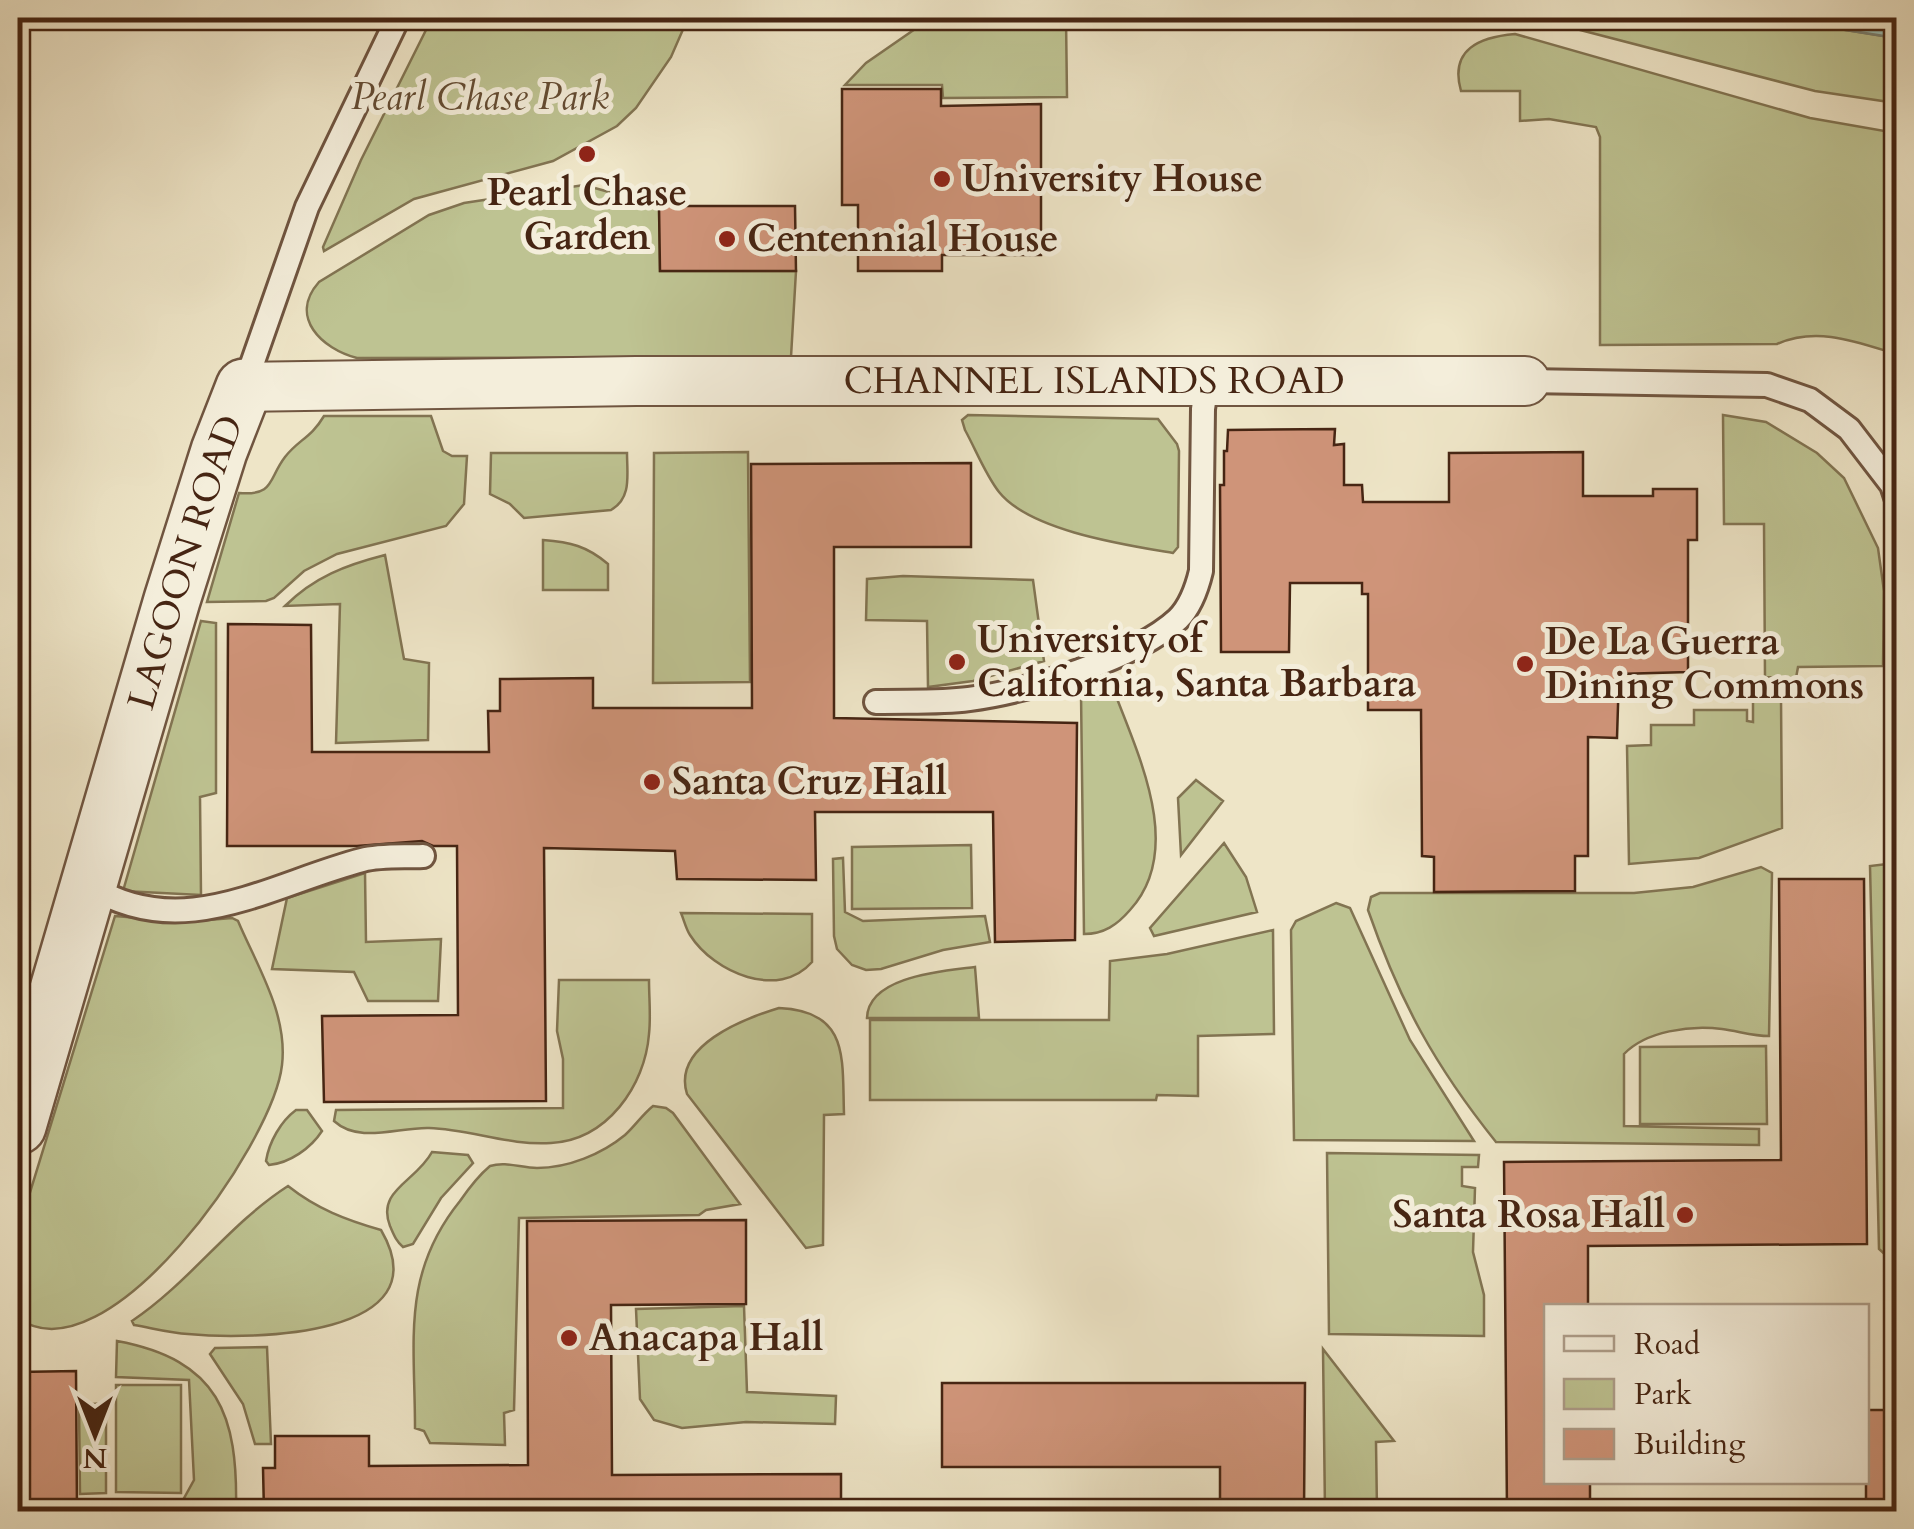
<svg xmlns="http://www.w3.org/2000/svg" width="1914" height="1529" font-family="Cardo,serif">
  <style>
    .green { fill: #bec392; stroke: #827452; stroke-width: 2.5 }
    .water { fill: #99bfb7; stroke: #788175; stroke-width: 2.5 }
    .building { fill: #cf9479; stroke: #462513; stroke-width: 2.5 }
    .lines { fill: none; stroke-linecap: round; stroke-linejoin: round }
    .service-casing { stroke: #705540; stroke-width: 28 }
    .minor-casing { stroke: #705540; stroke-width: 52 }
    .tertiary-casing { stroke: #705540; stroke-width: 60 }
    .service { stroke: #f4eedb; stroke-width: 22 }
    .minor { stroke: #f4eedb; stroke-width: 48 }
    .tertiary { stroke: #f4eedb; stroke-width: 55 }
    .poi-dot { fill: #8f2418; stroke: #f4eedb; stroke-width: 4 }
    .labels { text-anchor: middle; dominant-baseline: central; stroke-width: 10; stroke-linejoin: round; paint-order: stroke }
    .park-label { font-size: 38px; font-style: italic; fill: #644c33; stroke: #f4eedb }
    .poi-label { font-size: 38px; font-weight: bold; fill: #462513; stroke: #f4eedb; text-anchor: start }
    .street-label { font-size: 38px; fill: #462513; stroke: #f4eedb }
  </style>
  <rect width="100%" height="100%" fill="#eee5c7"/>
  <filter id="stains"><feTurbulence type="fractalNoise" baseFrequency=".002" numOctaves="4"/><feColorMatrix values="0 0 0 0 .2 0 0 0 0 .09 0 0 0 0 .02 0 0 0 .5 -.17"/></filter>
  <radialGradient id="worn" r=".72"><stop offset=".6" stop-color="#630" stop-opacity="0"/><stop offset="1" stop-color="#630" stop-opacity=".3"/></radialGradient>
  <path class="green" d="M432,18H688L671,57L636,108L617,126L553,161L414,199L324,251L323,247L361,160Z
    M931,18H1066L1067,97L943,98L942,85H845L866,63Z
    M1534,18H1771L1896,38V103L1815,91Z
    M1515,34L1810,118L1896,133V354C1857,342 1817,326 1777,344L1600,345V137L1596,127L1549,119L1520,121V91H1461C1449,49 1480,37 1515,34Z
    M584,185L659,206L660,271H796L791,357L357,358C322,349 288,317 319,282L429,215L464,203Z
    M968,415L1158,419L1177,444L1179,451L1178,547L1173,553C1126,545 1030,531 999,492C985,474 976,450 965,430L962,420Z
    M1723,415L1766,422L1817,453L1844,478L1878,548L1884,591L1883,666L1798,667L1796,678L1765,677L1764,524H1724Z
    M324,416H431L443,451L452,456H467L464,504L446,526L337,554L304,571L274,598L266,601L207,602L239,493C275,496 268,479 285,457C298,440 311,438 324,416Z
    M748,452L750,682L653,683L654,453Z
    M491,453H627C627,475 632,498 611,510L524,518L510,504L490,494Z
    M543,540C570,542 587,546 608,564V590H543Z
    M385,555L404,659L429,663L428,740L336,743L340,604L285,606C314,577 346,565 385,555Z
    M903,576L1033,580L1044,661L973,681L928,687L927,621L866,620L867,579Z
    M201,621L216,623V793L200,797L201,895L123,891Z
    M1081,693L1116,696C1140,759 1184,851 1130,910C1117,925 1104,934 1084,934Z
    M1753,698H1781L1782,828L1699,858L1629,864L1627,746L1651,745V725H1694V710H1747V721L1753,722Z
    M1196,780L1223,801L1181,855L1178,798Z
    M1224,843L1246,877L1257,912L1154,936L1150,928Z
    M971,845L972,908L852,909V847Z
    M843,858L845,912L863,921L985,916L990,942L943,950L881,969L866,970L852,965L837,949L834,936L833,859Z
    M1896,863V1260H1891L1879,1249L1870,866Z
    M1761,867L1772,873L1769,1036C1753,1036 1738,1031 1722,1029C1690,1025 1646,1031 1624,1054V1126L1759,1129V1145L1496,1142C1435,1066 1400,1002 1368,910L1371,897L1380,893H1634L1693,887Z
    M365,873L366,942L441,939L438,1001H368L354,972L272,969L287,898Z
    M1336,903L1350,908L1410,1040L1474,1141L1294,1140L1291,930L1296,921Z
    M681,913L812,914V962C779,1000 714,973 690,935C686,929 684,920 681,913Z
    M115,916L185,922L232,918L238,921C257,966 288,1014 282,1065C273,1145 106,1382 18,1318L20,1225Z
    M1273,930L1274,1034L1198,1036V1096L1157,1095L1156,1100H870V1020H1109L1110,961L1167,954Z
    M975,967L979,1018H867C868,976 944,971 975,967Z
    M559,980H649C649,998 651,1016 649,1034C645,1086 607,1140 551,1143C510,1146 470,1129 429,1128C398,1127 359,1144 334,1121L336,1110L563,1108V1059L557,1031Z
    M779,1008C850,1011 842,1059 844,1114L824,1115L823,1245L806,1248L687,1094C672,1046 743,1019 779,1008Z
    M1766,1046L1767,1124H1640V1047Z
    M653,1106L666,1108L673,1113L740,1204L706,1210L699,1215L519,1218L514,1410L504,1413L505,1445L430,1443L424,1431L415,1428C415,1340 401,1274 460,1201C469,1188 478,1176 490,1166C506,1161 521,1168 537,1168C568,1168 602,1154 625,1135C635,1126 642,1115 653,1106Z
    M296,1110H307L322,1131C311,1148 290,1163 269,1165L266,1161C269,1142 281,1121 296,1110Z
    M432,1152L468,1155L473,1163L441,1198L413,1244L403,1247C396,1241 394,1235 390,1226C376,1190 416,1182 432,1152Z
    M1327,1153L1479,1155L1478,1167H1462V1186L1475,1188L1473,1252L1484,1295V1336L1329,1334Z
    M288,1186C317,1209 346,1220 381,1230C444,1338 251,1340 188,1334C170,1333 152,1328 134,1325L132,1321C190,1282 229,1224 288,1186Z
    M744,1306L747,1392L836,1396L835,1424L746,1422L682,1428L654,1420L640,1399L636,1309Z
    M117,1341C219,1360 238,1415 236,1510L177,1511L194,1480L189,1380L116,1377Z
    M267,1347L271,1444H255L243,1404L210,1354L215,1348Z
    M1323,1349L1394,1441L1376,1442L1377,1511H1325Z
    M116,1385H181V1493L116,1492Z
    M106,1403V1493L80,1494L79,1405Z"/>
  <path class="water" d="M1771,18H1896V38Z"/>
  <path class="building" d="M842,89H941V106L1041,104V255H942V271H858V205H842Z
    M659,206H795L796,271H660Z
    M1335,429L1334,445L1344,444V485H1362L1363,502H1449V453L1583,452V496H1653V489H1697V540H1688V672L1619,674L1617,738L1588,737V856H1575V891L1434,892V857L1422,856L1421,710H1368V594H1362V583H1290L1289,652H1221L1220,485H1224V451H1227L1228,430Z
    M971,463V547H834V718L1077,723L1075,940L995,942L993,812H815L816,880L677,879L675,851L544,848L546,1101L324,1102L322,1016L458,1015L457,846H433L422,841L357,846H227L228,624L311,625L312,752H489L488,711H500V679L593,678V708H752L751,464Z
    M1779,879H1864L1867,1244L1588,1246V1306H1546V1482H1590V1512H1507L1504,1162L1781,1160Z
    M746,1220V1304L611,1305L612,1475L841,1474V1512H264L263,1468H275V1436H369V1466L528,1465L527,1221Z
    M76,1371L77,1512H18V1372Z
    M942,1383H1305L1304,1512H1220V1467H942Z
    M1866,1410H1896V1512H1866Z"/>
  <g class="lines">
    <defs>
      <path id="service" d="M1525,381L1767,385L1810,400L1849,429L1892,485L1896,497
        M244,387L307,207L398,18
        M876,702C907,701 939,703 969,699C1026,692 1136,658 1178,619C1191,606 1197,588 1201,571L1203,409L1207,382
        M90,886C183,944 270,884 362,860C381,855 403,857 423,856"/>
      <g id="minor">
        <path id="s1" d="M244,387L636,381H1525"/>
      </g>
      <g id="tertiary">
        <path id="s2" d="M18,1126L172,600L219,451L244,387"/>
      </g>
    </defs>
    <use href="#service" class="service-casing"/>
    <use href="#minor" class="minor-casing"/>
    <use href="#tertiary" class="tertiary-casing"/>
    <use href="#service" class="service"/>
    <use href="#minor" class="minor"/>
    <use href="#tertiary" class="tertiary"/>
  </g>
  <g class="poi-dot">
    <circle cx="587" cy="154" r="10"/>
    <circle cx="942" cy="179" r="10"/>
    <circle cx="727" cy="239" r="10"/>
    <circle cx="957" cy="662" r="10"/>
    <circle cx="1525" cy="664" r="10"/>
    <circle cx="652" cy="782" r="10"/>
    <circle cx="1685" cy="1215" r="10"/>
    <circle cx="569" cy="1338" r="10"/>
  </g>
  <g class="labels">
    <g class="park-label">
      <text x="480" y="97">Pearl Chase Park</text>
    </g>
    <g class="poi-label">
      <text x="962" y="179">University House</text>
      <text x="587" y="193" text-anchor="middle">Pearl Chase<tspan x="587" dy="44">Garden</tspan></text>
      <text x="747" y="239">Centennial House</text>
      <text x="977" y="640">University of<tspan x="977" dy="44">California, Santa Barbara</tspan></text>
      <text x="1545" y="642">De La Guerra<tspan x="1545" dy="44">Dining Commons</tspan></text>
      <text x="672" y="782">Santa Cruz Hall</text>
      <text x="1665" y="1215" text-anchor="end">Santa Rosa Hall</text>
      <text x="589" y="1338">Anacapa Hall</text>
    </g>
    <g class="street-label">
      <text stroke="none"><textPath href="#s1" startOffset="850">CHANNEL ISLANDS ROAD</textPath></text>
      <text stroke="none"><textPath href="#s2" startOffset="588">LAGOON ROAD</textPath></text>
    </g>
  </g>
  <rect width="1914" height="1529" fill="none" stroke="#eee5c7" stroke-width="60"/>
  <rect x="20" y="20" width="1874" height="1489" fill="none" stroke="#462513" stroke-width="5"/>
  <rect x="30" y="30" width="1854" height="1469" fill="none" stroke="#462513" stroke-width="2.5"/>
  <rect x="1544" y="1304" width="325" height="180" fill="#f4eedb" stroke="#ae9e8b" stroke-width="2.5"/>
  <rect x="1564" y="1336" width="50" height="15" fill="#f4eedb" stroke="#ae9e8b" stroke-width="2.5"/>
  <text x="1634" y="1354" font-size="30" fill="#462513">Road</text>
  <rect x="1564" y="1379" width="50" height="30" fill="#bec392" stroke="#ae9e8b" stroke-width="2.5"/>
  <text x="1634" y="1404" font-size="30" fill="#462513">Park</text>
  <rect x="1564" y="1429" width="50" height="30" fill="#cf9479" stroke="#ae9e8b" stroke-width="2.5"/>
  <text x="1634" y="1454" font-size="30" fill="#462513">Building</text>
  <g transform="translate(95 1434) rotate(180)" stroke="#f4eedb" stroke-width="8" paint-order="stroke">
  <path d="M0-8L18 38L0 25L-18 38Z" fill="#462513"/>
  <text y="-15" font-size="28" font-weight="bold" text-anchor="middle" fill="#462513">N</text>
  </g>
  <rect width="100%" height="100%" filter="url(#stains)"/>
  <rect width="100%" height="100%" fill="url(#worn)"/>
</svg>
